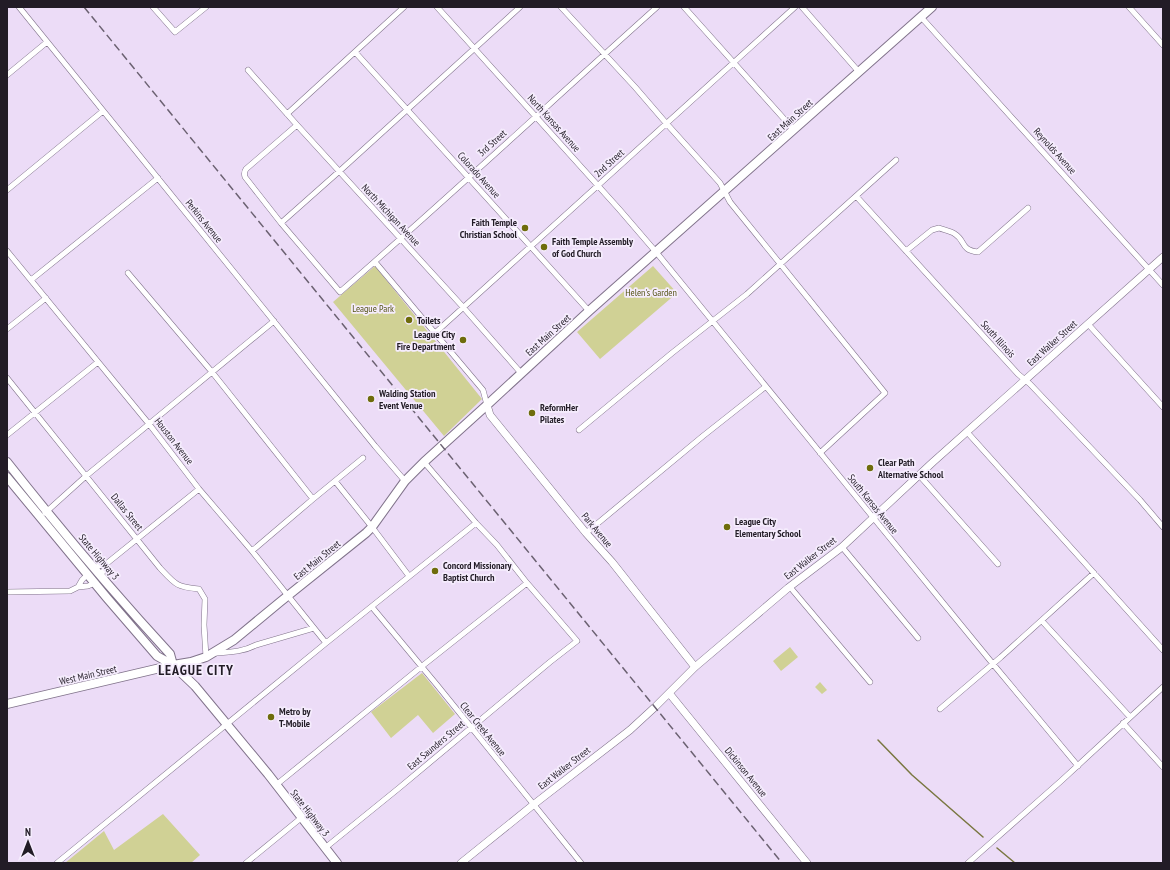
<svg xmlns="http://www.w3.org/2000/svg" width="1170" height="870" font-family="'PT Sans Narrow',sans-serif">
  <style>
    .green { fill: #d0d195 }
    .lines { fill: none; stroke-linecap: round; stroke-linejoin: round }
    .stream { stroke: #7a7741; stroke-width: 1.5 }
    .street-casing { stroke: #81738b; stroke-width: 6 }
    .secondary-casing { stroke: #81738b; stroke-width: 8 }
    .primary-casing { stroke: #81738b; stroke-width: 10 }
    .street { stroke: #fff; stroke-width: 5 }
    .secondary { stroke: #fff; stroke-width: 7 }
    .primary { stroke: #fff; stroke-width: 8 }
    .rail { stroke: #6b6171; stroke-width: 1.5; stroke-dasharray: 8 4; stroke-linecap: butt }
    .poi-dot { fill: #6e6c0b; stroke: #f5ecfd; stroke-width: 1.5 }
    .labels { text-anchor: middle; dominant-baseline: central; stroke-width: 3.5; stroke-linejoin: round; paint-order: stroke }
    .street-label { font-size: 10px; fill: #221c26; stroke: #f5ecfd }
    .poi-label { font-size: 10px; font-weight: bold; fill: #221c26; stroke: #f5ecfd; text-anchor: start }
    .park-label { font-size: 10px; fill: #555417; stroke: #f5ecfd }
    .district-label { font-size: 14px; font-weight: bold; letter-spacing: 1px; fill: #221c26; stroke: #f5ecfd }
  </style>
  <rect width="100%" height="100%" fill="#ecdcf7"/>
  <path class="green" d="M375,266L482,399L444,436L333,302Z
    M653,266L677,293L600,359L577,332Z
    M790,647L798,657L781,671L773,661Z
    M422,673L455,714L433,733L418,715L391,738L371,712Z
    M820,682L827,690L822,694L815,687Z
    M163,814L200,855L191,863H65L104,831L114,850Z"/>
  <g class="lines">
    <path class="stream" d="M878,740L912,775L983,837
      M997,848L1015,863"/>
    <defs>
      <path id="street" d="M19,7L375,446L405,481
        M153,7L175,32L206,7
        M437,7L619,209L656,252L993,664L1078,766
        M561,7L635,87L666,123L720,183L730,202L885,393L820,453
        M684,7L794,130
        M802,7L859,72
        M1129,7L1163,45
        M921,17L1163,285
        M355,52L589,311
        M248,70L297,125L463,307L521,373
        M7,75L47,42
        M287,114L404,7
        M297,125L246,169C244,172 244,174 245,177L281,223L340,292C447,199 551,102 657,7
        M7,190L103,111
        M856,196L1018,374L1030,384L1140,500L1163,527
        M281,223L343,168L520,7
        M7,251L149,424L199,489L252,551L326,643
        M906,251L932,230L939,228C944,230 951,231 955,234C966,241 960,250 978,252L1028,208
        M375,262L483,390L487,405
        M128,273L212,372L313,499
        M31,280L158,178
        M1088,324L1163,407
        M7,329L46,298
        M435,333L795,7
        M7,378L160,568C175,584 176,587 199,589L205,599L204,625L206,657
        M579,430L672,353L747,294L896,160
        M967,432L1163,650
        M7,435L98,362
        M919,475L998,564
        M335,481L372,527L409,576
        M45,513L86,476L274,321
        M586,533L703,436L765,387
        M842,547L918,638
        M252,551L313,499L363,458
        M95,568L98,566L106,564L199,489
        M101,575L105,568L106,564
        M78,587L82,580L88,574
        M790,587L870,682
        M7,592L70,591L78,587L88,586L95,583
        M372,607L437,685L581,863
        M1042,621L1130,717
        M215,653C229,652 243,652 256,645L314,628
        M940,709L1001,657L1094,573
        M1123,723L1163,767
        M276,785L421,667L527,583
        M325,848L399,788L550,662L577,641L527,583L497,545L476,523L424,462
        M57,863L326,643L476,523
        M246,863L301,818
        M968,863L1061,781L1163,687"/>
      <path id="secondary" d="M487,405L490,415L586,533L612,562L695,667
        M669,693L807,863
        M461,863L533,805L630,730L655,707L695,667L788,588L842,547L933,462L1163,257"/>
      <path id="primary" d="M7,462C59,528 113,592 170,654L173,665
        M7,477L107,598L157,656L173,665L195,686L268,774L337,863
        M7,704L173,665L191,662L206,657L234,640L280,602L366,533L372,527L405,481L424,462L487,405L589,311L932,7"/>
    </defs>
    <use href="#street" class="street-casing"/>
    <use href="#secondary" class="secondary-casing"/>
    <use href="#primary" class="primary-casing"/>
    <use href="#street" class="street"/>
    <use href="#secondary" class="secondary"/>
    <use href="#primary" class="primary"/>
    <path class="rail" d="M84,7L782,863"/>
  </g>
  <g class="poi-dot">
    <circle cx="525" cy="228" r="4"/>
    <circle cx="544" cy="247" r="4"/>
    <circle cx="409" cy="320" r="4"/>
    <circle cx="463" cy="340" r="4"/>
    <circle cx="371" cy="399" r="4"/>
    <circle cx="532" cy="413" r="4"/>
    <circle cx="870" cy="468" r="4"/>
    <circle cx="727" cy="527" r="4"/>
    <circle cx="435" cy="571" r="4"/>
    <circle cx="271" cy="717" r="4"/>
  </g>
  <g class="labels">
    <g class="street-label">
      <text transform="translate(790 120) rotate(-42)">East Main Street</text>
      <text transform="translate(554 123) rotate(48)">North Kansas Avenue</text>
      <text transform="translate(492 143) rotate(-42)">3rd Street</text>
      <text transform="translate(1055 151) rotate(48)">Reynolds Avenue</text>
      <text transform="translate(609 163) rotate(-42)">2nd Street</text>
      <text transform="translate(479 175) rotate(48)">Colorado Avenue</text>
      <text transform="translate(391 215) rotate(47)">North Michigan Avenue</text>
      <text transform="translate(204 221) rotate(51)">Perkins Avenue</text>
      <text transform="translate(548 335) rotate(-42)">East Main Street</text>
      <text transform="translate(998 339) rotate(48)">South Illinois</text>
      <text transform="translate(1052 343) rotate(-42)">East Walker Street</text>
      <text transform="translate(174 441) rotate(52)">Houston Avenue</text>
      <text transform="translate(873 504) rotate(51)">South Kansas Avenue</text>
      <text transform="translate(127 512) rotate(51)">Dallas Street</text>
      <text transform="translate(597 530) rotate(50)">Park Avenue</text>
      <text transform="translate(99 557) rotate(50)">State Highway 3</text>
      <text transform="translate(810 558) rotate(-38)">East Walker Street</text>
      <text transform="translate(317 560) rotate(-39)">East Main Street</text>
      <text transform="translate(88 675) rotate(-13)">West Main Street</text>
      <text transform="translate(483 729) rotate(51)">Clear Creek Avenue</text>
      <text transform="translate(436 745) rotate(-40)">East Saunders Street</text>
      <text transform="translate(564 768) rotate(-38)">East Walker Street</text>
      <text transform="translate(746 772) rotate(51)">Dickinson Avenue</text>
      <text transform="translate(310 813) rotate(52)">State Highway 3</text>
    </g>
    <g class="poi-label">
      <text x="517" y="222" text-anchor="end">Faith Temple<tspan x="517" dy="12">Christian School</tspan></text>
      <text x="552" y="241">Faith Temple Assembly<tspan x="552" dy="12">of God Church</tspan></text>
      <text x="417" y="320">Toilets</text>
      <text x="455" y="334" text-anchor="end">League City<tspan x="455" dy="12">Fire Department</tspan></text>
      <text x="379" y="393">Walding Station<tspan x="379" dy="12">Event Venue</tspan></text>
      <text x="540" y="407">ReformHer<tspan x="540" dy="12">Pilates</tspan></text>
      <text x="878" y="462">Clear Path<tspan x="878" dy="12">Alternative School</tspan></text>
      <text x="735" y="521">League City<tspan x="735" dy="12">Elementary School</tspan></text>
      <text x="443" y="565">Concord Missionary<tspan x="443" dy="12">Baptist Church</tspan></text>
      <text x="279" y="711">Metro by<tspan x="279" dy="12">T-Mobile</tspan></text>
    </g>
    <g class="park-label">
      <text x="651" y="292">Helen's Garden</text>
      <text x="373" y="308">League Park</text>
    </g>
    <g class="district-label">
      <text x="196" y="670">LEAGUE CITY</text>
    </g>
  </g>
  <rect width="1170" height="870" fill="none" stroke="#221c26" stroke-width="16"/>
  <g transform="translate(28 842)" stroke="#f5ecfd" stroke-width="3" paint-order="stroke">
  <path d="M0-3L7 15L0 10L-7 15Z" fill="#221c26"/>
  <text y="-6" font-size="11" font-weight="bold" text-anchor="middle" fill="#221c26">N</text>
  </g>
</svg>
